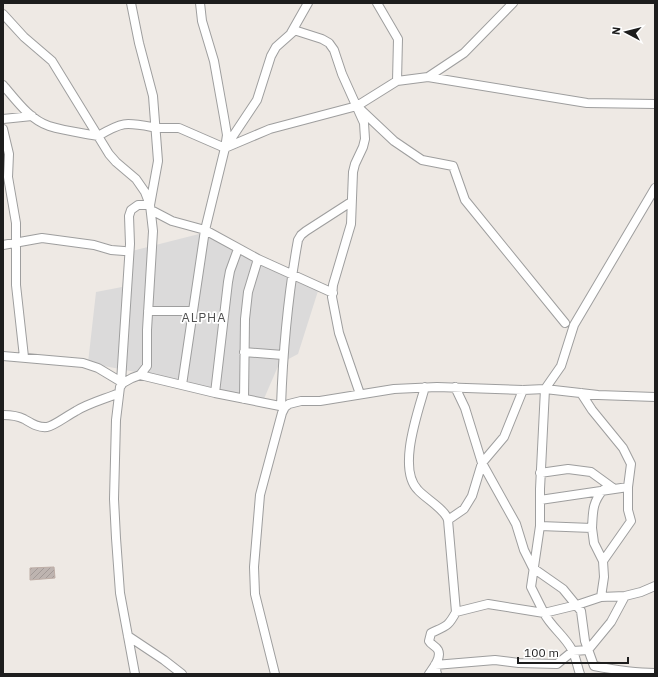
<svg xmlns="http://www.w3.org/2000/svg" width="658" height="677" font-family="'IBM Plex Sans',sans-serif">
  <style>
    .residential { fill: #dbdada }
    .building { fill: url(#building-hatch); stroke: #beaea7 }
    .lines { fill: none; stroke-linecap: round; stroke-linejoin: round }
    .minor-casing { stroke: #9e9e9e; stroke-width: 10 }
    .minor { stroke: #fff; stroke-width: 8 }
    .labels { text-anchor: middle; dominant-baseline: central; stroke-width: 3.5; stroke-linejoin: round; paint-order: stroke }
    .quarter-label { font-size: 13px; letter-spacing: 1px; fill: #505050; stroke: #fff }
  </style>
  <defs>
    <pattern id="building-hatch" width="6" height="6" patternUnits="userSpaceOnUse"><rect width="6" height="6" fill="#beb4b0"/><path d="M-1 1l2-2M0 6l6-6M5 7l2-2" fill="none" stroke="#a39a97"/></pattern>
  </defs>
  <rect width="100%" height="100%" fill="#eee9e4"/>
  <path class="residential" d="M203,233L318,291L298,354L279,364L263,401L157,376L88,363L96,292L122,287L128,252Z"/>
  <path class="building" d="M54,567L55,578L30,580V568Z"/>
  <g class="lines">
    <defs>
      <path id="minor" d="M377,3L398,39L397,81
        M3,14L24,37L52,61L109,154L116,162L136,179L145,192L150,205L153,231L147,330V366L140,375L132,378L123,383L120,387L116,420L114,499L116,538L120,593L135,674
        M291,33L308,3
        M428,77L464,53L513,3
        M3,85C16,100 30,120 49,126C65,131 82,133 98,136C122,122 125,122 152,127
        M359,108L394,141L422,160L453,166L465,200L565,323
        M3,119L32,116
        M156,128H179L225,148L270,129L357,106L397,81L428,77L587,103L655,104
        M3,129L9,154L8,177L16,223V285L24,357
        M225,148L257,100L271,56L276,47L294,31H297L322,39L329,43L334,50L342,74L364,123L365,139L363,147L355,164L353,172L351,224L333,285L332,297L339,333L360,394
        M151,210L172,221L205,230L258,259L333,293
        M3,245L42,238L94,245L111,250L124,251
        M148,311H193
        M244,352L283,355
        M3,356L83,363L98,368L123,383
        M140,375L215,393L285,407
        M121,382L130,244L129,216L131,210L138,205H150L158,161L153,96L139,43L131,3
        M182,385L205,230L225,148L227,135L224,117L214,61L202,21L200,3
        M425,387C418,412 397,469 418,490C426,499 445,509 448,520L456,612C448,627 446,626 431,633L429,641C431,645 436,646 438,650C442,658 433,668 429,674
        M455,387L465,408L482,463L516,524L524,550L533,568L563,589L581,611L585,641L594,666C615,670 634,673 655,673
        M215,393L228,282L230,271L238,249
        M581,393L592,410L623,448L631,464L628,487V510L631,521L603,561L604,577L601,597L577,605L544,613L531,587L540,526V489L545,389L561,366L574,325L655,188
        M244,399L245,319L248,292L258,259
        M281,406C283,350 288,295 298,240L301,235L306,231L351,202
        M3,415C10,415 18,416 24,419C31,423 38,428 47,427C54,426 68,415 76,411C89,403 105,399 119,393
        M540,473L568,469L591,472L613,488
        M540,500L628,487
        M448,520L464,509L472,496L482,463L504,437L523,390
        M540,526L592,528C593,512 592,503 603,490
        M592,528L594,543L603,561
        M601,597L625,596
        M456,612L488,604L544,613C551,627 565,636 572,650C576,657 577,666 580,674
        M128,636L164,660L182,674
        M275,674L255,594L254,567L260,495L282,413L285,407L289,404L301,401H320L394,389L437,387L523,390L545,389L598,395L655,397
        M437,674L435,665L495,660L519,663L557,664L573,651L588,650L611,622L625,596L641,592L655,586"/>
    </defs>
    <use href="#minor" class="minor-casing"/>
    <use href="#minor" class="minor"/>
  </g>
  <g class="labels">
    <g class="quarter-label">
      <text x="204" y="317">ALPHA</text>
    </g>
  </g>
  <rect width="658" height="677" fill="none" stroke="#1d1d1d" stroke-width="8"/>
  <g transform="translate(626 32) rotate(277)" stroke="#ffffff" stroke-width="3" paint-order="stroke">
  <path d="M0-3L7 15L0 10L-7 15Z" fill="#1d1d1d"/>
  <text y="-6" font-size="11" font-weight="bold" text-anchor="middle" fill="#1d1d1d">N</text>
  </g>
  <path d="M518 657v6h110v-6" fill="none" stroke="#1d1d1d" stroke-width="2"/>
  <text x="524" y="657" font-size="12" fill="#1d1d1d" stroke="#ffffff" stroke-width="3" paint-order="stroke">100 m</text>
</svg>
